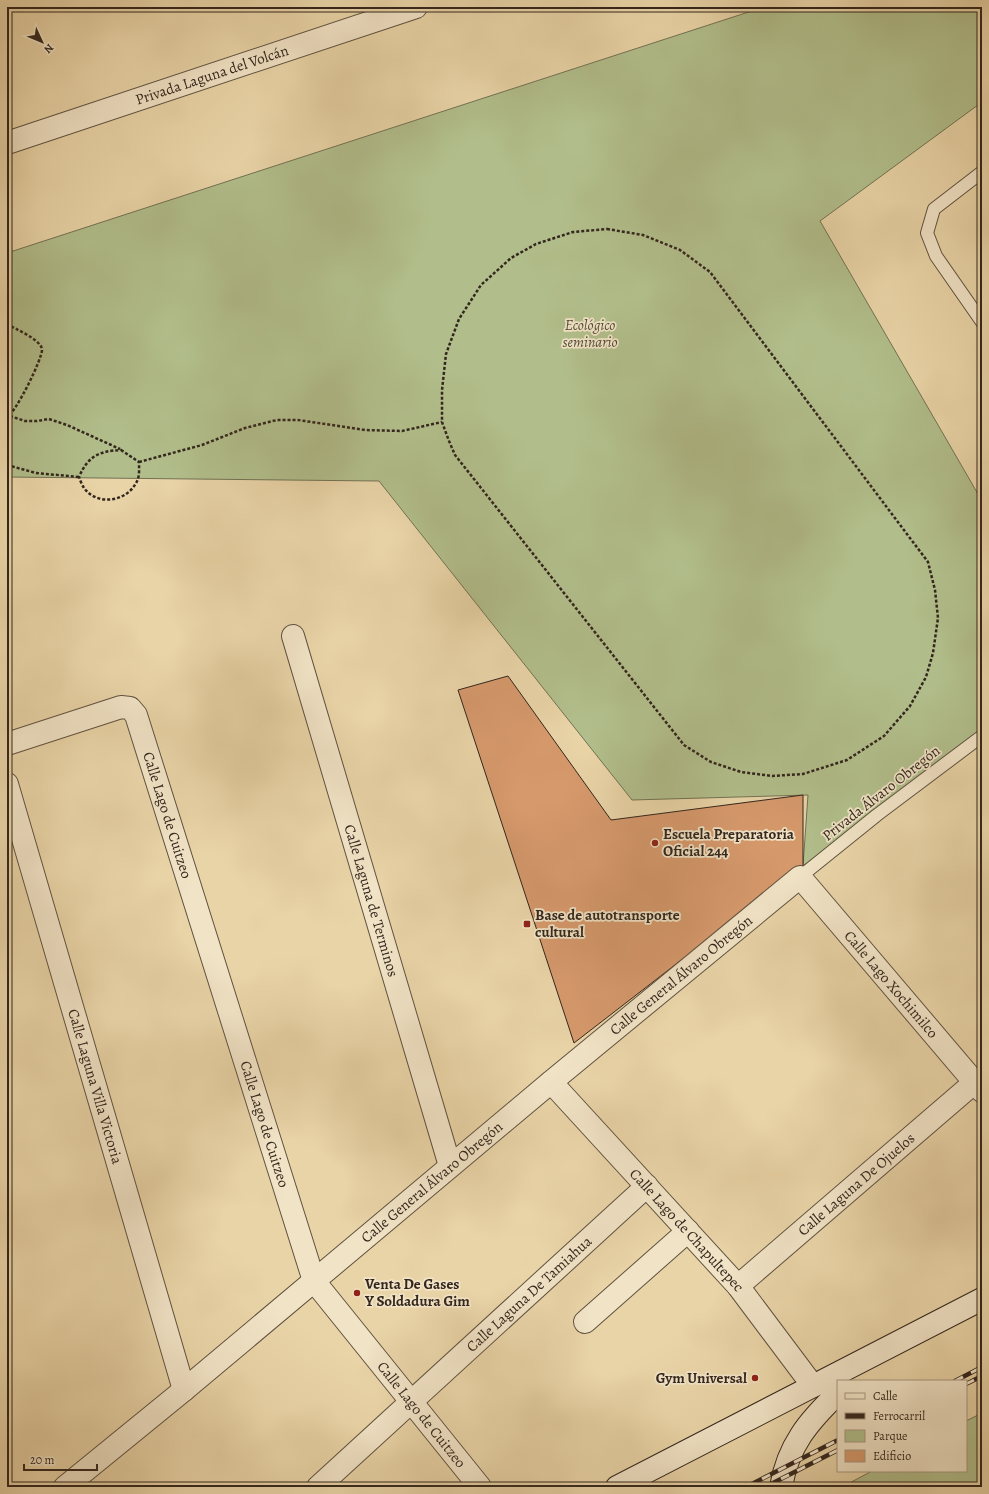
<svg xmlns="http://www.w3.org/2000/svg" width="989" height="1494" font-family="Alegreya,serif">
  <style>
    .green { fill: #b1be8b; stroke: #727254 }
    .building { fill: #d6996c; stroke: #33261d }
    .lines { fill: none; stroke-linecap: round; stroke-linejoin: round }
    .service-casing { stroke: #605240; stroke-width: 14 }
    .minor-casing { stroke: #605240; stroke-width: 24 }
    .secondary-casing { stroke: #33261d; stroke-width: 24 }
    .path { stroke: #33261d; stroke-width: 2.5; stroke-dasharray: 3 2; stroke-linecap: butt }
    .service { stroke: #f1e3c6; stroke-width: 12 }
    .minor { stroke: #f1e3c6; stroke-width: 22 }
    .secondary { stroke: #f1e3c6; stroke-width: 22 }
    .rail-casing { stroke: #33261d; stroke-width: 4.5 }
    .rail { stroke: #f1e3c6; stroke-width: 3; stroke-dasharray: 9; stroke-linecap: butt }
    .poi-dot { fill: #8f2418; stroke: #f1e3c6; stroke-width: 1.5 }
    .labels { text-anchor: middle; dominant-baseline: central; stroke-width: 3.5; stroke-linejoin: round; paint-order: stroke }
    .street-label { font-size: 15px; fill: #33261d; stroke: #f1e3c6 }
    .park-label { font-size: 15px; font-style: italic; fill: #524c38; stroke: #f1e3c6 }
    .poi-label { font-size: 15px; font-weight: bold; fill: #33261d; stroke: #f1e3c6; text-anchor: start }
  </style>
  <rect width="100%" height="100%" fill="#e9d4a7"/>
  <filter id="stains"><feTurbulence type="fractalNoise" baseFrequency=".005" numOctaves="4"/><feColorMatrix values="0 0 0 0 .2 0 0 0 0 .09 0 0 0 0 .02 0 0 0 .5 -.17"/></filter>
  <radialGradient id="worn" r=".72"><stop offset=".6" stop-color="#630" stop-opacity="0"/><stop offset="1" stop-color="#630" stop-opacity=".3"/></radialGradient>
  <path class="green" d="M764,7H982V102L820,221L982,501V731L803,866L808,795L632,800L379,481L7,477V253Z
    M982,1413V1487H842L872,1471H966V1421Z"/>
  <path class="building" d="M508,676L611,820L803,795V866L574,1043L458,690Z"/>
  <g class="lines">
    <defs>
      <path id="service" d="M982,172L934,209L927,233L936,256L982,322
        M800,877L877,815L982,736"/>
      <g id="minor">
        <path id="s1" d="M7,143L416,7"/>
        <path id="s2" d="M293,636L450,1166"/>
        <path id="s3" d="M7,744L121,707L130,708L136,715L314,1281L480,1487"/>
        <path id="s4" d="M7,784L184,1390"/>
        <path id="s5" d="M551,1082L738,1286L813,1386"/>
        <path id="s6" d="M738,1286L975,1082"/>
        <path d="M585,1322L688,1231"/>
        <path id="s7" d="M65,1487L184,1390L551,1082L800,877L982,1091"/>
        <path id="s8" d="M318,1487L647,1186"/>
      </g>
      <path id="secondary" d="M617,1487L982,1299
        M781,1487C788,1445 809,1421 838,1393"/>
    </defs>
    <use href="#service" class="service-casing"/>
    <use href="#minor" class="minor-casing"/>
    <use href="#secondary" class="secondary-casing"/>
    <path class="path" d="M607,229L643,235L680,250L710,272L928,562L935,590L938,618L933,653L926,677L910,706L884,736L847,760L803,774L772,776L741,772L711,762L684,745L455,455L449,441L442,422V390L446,354L459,319L481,285L511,258L536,244L573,232Z
      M7,324C15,329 40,339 42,349C43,358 15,414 7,417
      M10,416L25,421H37L49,419L67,425L120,449
      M121,450L139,462C139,469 140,477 136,483C126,502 97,506 84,488C82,485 80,480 79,477C88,456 99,451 121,450Z
      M139,462L202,445L245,428L277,420H298L365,430L402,431L442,422
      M7,465L36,473L79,477"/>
    <use href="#service" class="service"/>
    <use href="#minor" class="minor"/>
    <use href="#secondary" class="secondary"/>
    <defs>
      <path id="rail" d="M955,1381L982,1367
        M966,1384L982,1376
        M746,1487L838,1440
        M765,1487L838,1450"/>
    </defs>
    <use href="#rail" class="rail-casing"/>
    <use href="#rail" class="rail"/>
  </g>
  <g class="poi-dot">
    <circle cx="655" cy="843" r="4"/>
    <rect x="523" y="920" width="8" height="8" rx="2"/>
    <circle cx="357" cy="1293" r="4"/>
    <circle cx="755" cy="1378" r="4"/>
  </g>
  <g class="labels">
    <g class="street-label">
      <text stroke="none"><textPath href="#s1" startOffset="216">Privada Laguna del Volcán</textPath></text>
      <text transform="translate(881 793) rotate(-38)">Privada Álvaro Obregón</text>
      <text stroke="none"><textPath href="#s3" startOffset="243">Calle Lago de Cuitzeo</textPath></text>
      <text stroke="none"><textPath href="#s2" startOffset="276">Calle Laguna de Terminos</textPath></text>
      <text stroke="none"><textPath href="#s7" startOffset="801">Calle General Álvaro Obregón</textPath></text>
      <text stroke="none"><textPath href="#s7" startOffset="1096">Calle Lago Xochimilco</textPath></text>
      <text stroke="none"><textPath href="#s4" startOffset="315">Calle Laguna Villa Victoria</textPath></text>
      <text stroke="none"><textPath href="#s3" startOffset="567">Calle Lago de Cuitzeo</textPath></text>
      <text stroke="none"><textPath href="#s7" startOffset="477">Calle General Álvaro Obregón</textPath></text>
      <text stroke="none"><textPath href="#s6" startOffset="156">Calle Laguna De Ojuelos</textPath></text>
      <text stroke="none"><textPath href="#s5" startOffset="201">Calle Lago de Chapultepec</textPath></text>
      <text stroke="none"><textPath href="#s8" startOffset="286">Calle Laguna De Tamiahua</textPath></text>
      <text stroke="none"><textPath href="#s3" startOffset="903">Calle Lago de Cuitzeo</textPath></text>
    </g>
    <g class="park-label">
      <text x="590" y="325">Ecológico<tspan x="590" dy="17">seminario</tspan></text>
    </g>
    <g class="poi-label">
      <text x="663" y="834">Escuela Preparatoria<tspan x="663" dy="17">Oficial 244</tspan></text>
      <text x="535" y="915">Base de autotransporte<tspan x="535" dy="17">cultural</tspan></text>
      <text x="365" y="1284">Venta De Gases<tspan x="365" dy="17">Y Soldadura Gim</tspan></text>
      <text x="747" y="1378" text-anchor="end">Gym Universal</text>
    </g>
  </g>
  <rect width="989" height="1494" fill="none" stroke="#e9d4a7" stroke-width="24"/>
  <rect x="8" y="8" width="973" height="1478" fill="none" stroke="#33261d" stroke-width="2"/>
  <rect x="12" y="12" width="965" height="1470" fill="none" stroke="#33261d"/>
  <rect x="837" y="1380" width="130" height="92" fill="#f1e3c6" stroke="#a59782"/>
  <rect x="845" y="1393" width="20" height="6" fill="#f1e3c6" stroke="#a59782"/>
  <text x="873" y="1400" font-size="12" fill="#33261d">Calle</text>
  <rect x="845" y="1413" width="20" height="6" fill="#33261d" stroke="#a59782"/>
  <text x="873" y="1420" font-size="12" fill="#33261d">Ferrocarril</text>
  <rect x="845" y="1430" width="20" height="12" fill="#b1be8b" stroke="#a59782"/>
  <text x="873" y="1440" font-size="12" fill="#33261d">Parque</text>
  <rect x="845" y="1450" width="20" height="12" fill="#d6996c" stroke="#a59782"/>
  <text x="873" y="1460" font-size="12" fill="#33261d">Edificio</text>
  <g transform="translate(42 42) rotate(134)" stroke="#f1e3c6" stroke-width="3" paint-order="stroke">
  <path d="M0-3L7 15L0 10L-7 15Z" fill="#33261d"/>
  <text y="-6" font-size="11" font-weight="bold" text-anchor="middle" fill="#33261d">N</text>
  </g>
  <path d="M24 1464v6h73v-6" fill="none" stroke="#33261d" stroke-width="2"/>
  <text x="30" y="1464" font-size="12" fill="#33261d" stroke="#f1e3c6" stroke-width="3" paint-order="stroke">20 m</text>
  <rect width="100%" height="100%" filter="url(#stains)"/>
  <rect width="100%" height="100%" fill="url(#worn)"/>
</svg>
